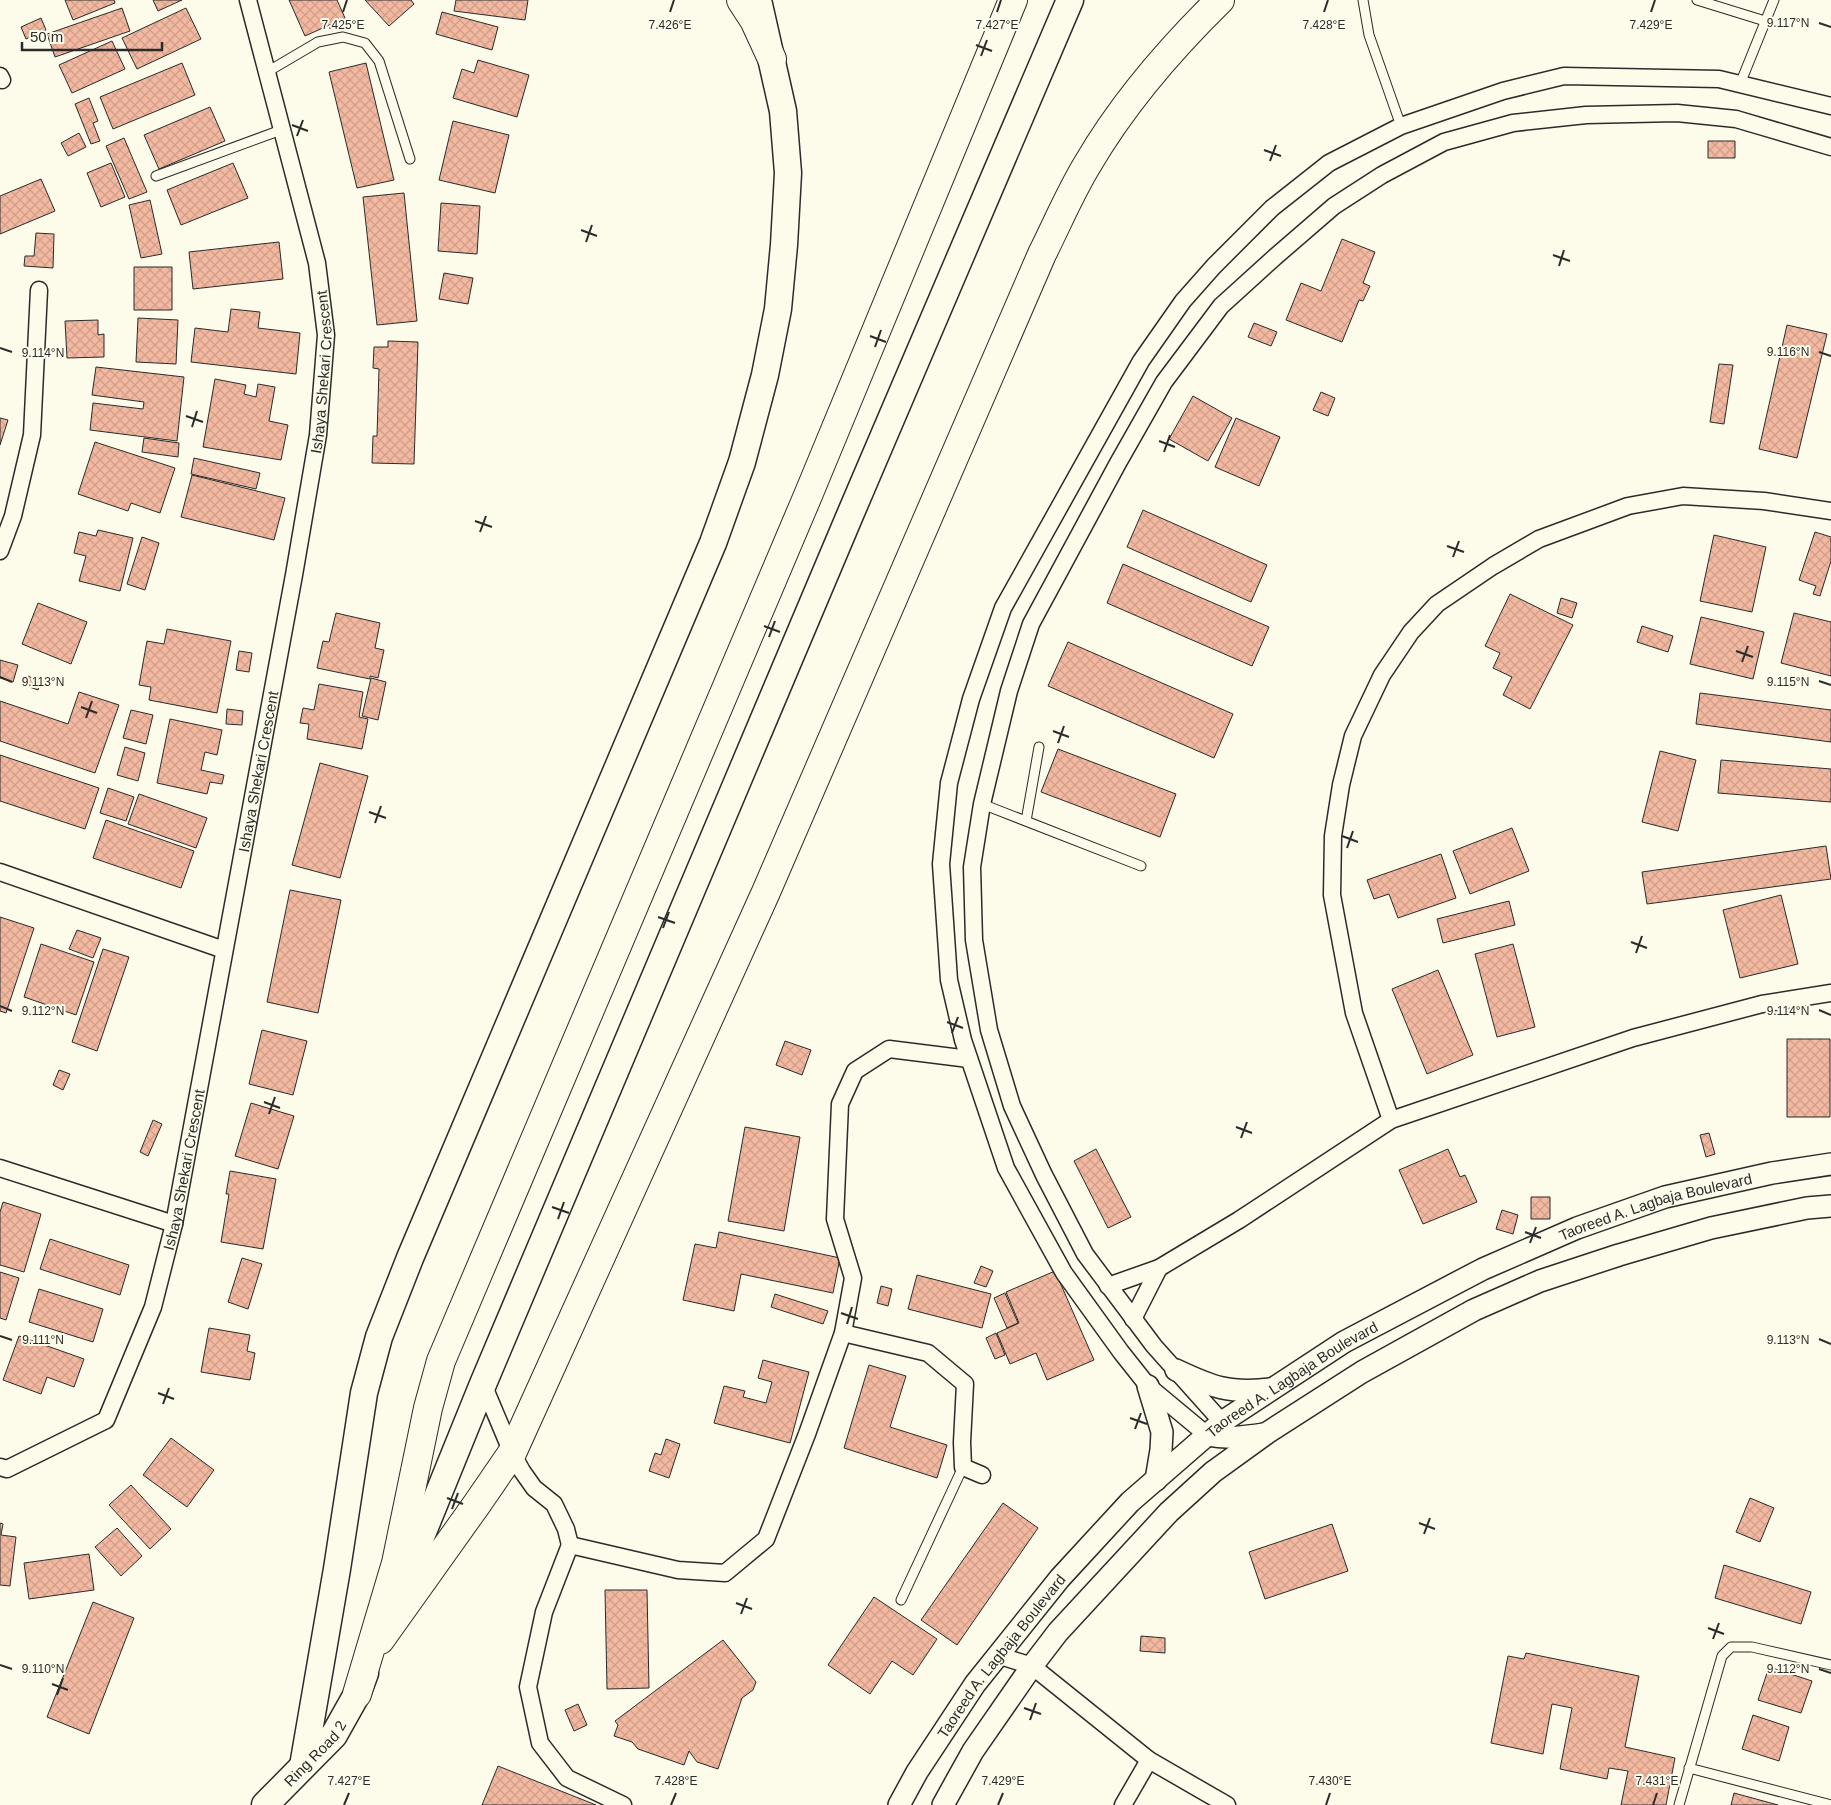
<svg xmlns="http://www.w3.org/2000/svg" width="1831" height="1805" font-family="Arial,sans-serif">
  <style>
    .building { fill: url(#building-cross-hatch); stroke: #2b2b2b }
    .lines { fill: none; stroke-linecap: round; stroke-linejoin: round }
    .service-casing { stroke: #2b2b2b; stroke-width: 11 }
    .minor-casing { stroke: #2b2b2b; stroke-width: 19 }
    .tertiary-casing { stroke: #2b2b2b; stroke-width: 24 }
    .primary-casing { stroke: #2b2b2b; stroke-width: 29 }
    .trunk-casing { stroke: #2b2b2b; stroke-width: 30 }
    .service { stroke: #fdfbea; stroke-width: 9 }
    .minor { stroke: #fdfbea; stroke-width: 16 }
    .tertiary { stroke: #fdfbea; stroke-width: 21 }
    .primary { stroke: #fdfbea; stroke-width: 26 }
    .trunk { stroke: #fdfbea; stroke-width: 28 }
    .ticks { fill: none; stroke: #2b2b2b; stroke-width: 2 }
    .labels { text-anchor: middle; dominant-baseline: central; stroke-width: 4; stroke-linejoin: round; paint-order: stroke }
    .street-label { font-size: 15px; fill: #2b2b2b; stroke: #fdfbea }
    .ticks-label { font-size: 12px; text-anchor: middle; fill: #2b2b2b; stroke: #fdfbea; stroke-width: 4; stroke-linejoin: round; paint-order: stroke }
  </style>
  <defs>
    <pattern id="building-cross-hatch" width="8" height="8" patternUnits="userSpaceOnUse" patternTransform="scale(1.25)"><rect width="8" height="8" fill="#f2b8a0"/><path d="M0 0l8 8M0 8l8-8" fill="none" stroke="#d09e8a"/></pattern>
  </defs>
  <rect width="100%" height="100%" fill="#fdfbea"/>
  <path class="building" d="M65,0H114L115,3L73,20Z
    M153,0H182L158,11Z
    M289,0H337L345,18L305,36Z
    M365,0H411L414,4L389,26Z
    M456,0H528L525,20L454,11Z
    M122,8L130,31L55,57L47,34Z
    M186,8L201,39L137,69L122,38Z
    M442,12L498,27L492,50L436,34Z
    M41,18L46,30L26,39L21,27Z
    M112,41L125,69L72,93L59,65Z
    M478,60L529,75L517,117L453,98L462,69L474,73Z
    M182,63L195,95L113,129L100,97Z
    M366,63L394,180L357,188L329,72Z
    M89,98L98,121L93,123L100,141L91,144L75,104Z
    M210,107L225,141L159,169L144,135Z
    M453,121L509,135L495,193L439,180Z
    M79,133L86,147L68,156L61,143Z
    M124,138L147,192L129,199L106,146Z
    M1708,141H1735V158H1708Z
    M111,163L125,197L101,207L87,173Z
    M233,163L248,198L181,225L167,190Z
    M41,179L55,211L0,234V196Z
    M404,193L417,321L377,325L363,197Z
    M150,200L162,254L141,258L129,205Z
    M441,203L480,206L477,254L438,251Z
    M36,233L54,234L53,268L24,266L25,256H34Z
    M1342,239L1375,252L1363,283L1370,286L1363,301L1359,300L1342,342L1286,320L1301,283L1321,291Z
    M279,242L283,279L193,289L189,252Z
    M134,267H172V310H134Z
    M444,273L473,278L468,304L439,299Z
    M231,309L260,312L258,328L300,333L296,374L191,362L195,328L228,332Z
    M138,318L178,320L176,364L136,362Z
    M98,320V335L104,334V357L67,358L65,321Z
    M1254,323L1277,332L1271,346L1248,337Z
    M1787,325L1827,334L1797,458L1759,449Z
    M388,341L418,342L414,464L372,463L373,436H377L379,369L373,368L374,347H388Z
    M1719,364L1733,365L1724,424L1710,422Z
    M96,367L184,377L177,441L90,430L93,403L143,409L144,402L92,395Z
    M215,379L246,385L244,394L256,397L258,384L275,387L269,421L288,425L281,460L203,447Z
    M1321,392L1335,398L1328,416L1313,410Z
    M1193,396L1232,418L1208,461L1169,439Z
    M0,418L8,420L0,445Z
    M1236,418L1280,437L1259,486L1215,467Z
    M144,438L179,443L178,457L142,452Z
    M95,442L175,468L160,513L131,503L128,511L78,494Z
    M194,458L260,473L256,489L191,474Z
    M192,475L285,498L274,540L181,517Z
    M1143,510L1267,565L1251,602L1127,547Z
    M98,530L133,538L120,591L79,581L86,556L74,553L79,532L96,536Z
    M1815,532L1831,537V561L1820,596L1813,594L1816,586L1799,580Z
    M1714,535L1766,547L1752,612L1700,601Z
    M142,537L159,543L145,590L127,584Z
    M1123,564L1269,627L1252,666L1107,603Z
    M1510,594L1573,625L1530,709L1503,695L1512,677L1493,668L1500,653L1485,646Z
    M1561,598L1577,603L1572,618L1557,613Z
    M38,603L87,622L71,664L22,644Z
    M336,613L380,623L375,648L384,650L378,678L370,676V679L317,668L323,641L329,642Z
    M1794,613L1831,622V676L1781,663Z
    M1701,617L1764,632L1753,679L1690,664Z
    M1642,626L1673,636L1668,652L1637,642Z
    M167,629L231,641L217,713L149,700L151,687L139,685L147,641L164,644Z
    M1068,642L1233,714L1214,758L1048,686Z
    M239,651L252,653L249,672L236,670Z
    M0,660L18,665L13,682L0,678Z
    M28,676L41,682L38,690L24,685Z
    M371,678L386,682L378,720L362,716Z
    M319,684L363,692L359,717L368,719L362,749L307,739L309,724L300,723L303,708L314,710Z
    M79,692L119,705L95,773L0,741V701L68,724Z
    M1700,693L1831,710V742L1696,724Z
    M227,709L243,711L242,725L226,724Z
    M131,710L153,715L146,744L123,738Z
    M170,719L222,730L217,755L205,752L201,770L224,775L222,784L210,782L207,794L157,783Z
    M125,747L145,753L138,781L117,775Z
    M1058,749L1176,794L1160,837L1041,792Z
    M1660,751L1696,760L1678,831L1642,822Z
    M0,755L99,788L85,829L0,801Z
    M1721,760L1831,769V802L1718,793Z
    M320,763L368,776L340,878L292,865Z
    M108,788L134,797L126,821L100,813Z
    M139,794L207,818L196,848L128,824Z
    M106,820L194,851L181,888L93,858Z
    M1512,828L1529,871L1470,894L1453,851Z
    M1826,846L1831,879L1647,904L1642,872Z
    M1441,854L1456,898L1398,918L1389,894L1374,899L1367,880Z
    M290,890L341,900L318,1013L267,1002Z
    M1781,895L1798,964L1740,978L1723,910Z
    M1509,901L1515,925L1443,943L1437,919Z
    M0,917L34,928L6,1013L0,1011Z
    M77,930L101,938L93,958L69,949Z
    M41,944L94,962L76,1015L24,997Z
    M1513,944L1535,1027L1497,1037L1475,954Z
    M103,949L129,957L97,1051L72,1042Z
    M1438,970L1473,1055L1427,1074L1392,989Z
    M262,1030L307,1041L293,1095L249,1084Z
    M1787,1039H1830V1117H1787Z
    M785,1041L811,1050L802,1075L776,1065Z
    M59,1070L70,1074L63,1090L53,1085Z
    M251,1103L294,1116L278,1169L235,1156Z
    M153,1120L162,1124L148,1156L140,1152Z
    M745,1127L800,1137L784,1231L728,1221Z
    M1709,1133L1715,1154L1706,1157L1700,1135Z
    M1096,1149L1131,1217L1108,1228L1074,1161Z
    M1448,1149L1460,1177L1465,1175L1477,1202L1423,1224L1399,1170Z
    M230,1171L276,1179L263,1249L221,1242L229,1194H226Z
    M1531,1197H1550V1219H1531Z
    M3,1202L41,1214L24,1272L0,1265V1212Z
    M1502,1210L1518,1215L1513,1234L1496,1229Z
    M719,1232L840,1258L833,1293L741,1274L734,1311L683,1300L695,1244L716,1248Z
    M50,1239L129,1265L120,1295L40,1269Z
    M242,1258L262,1264L248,1309L228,1302Z
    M981,1266L993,1271L986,1287L974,1283Z
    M1055,1271L1094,1360L1047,1380L1036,1353L1010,1364L997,1333L1019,1323L1006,1292Z
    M0,1272L19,1278L6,1320L0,1318Z
    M917,1275L991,1294L982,1328L908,1309Z
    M881,1286L892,1289L888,1306L877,1303Z
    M39,1289L103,1309L93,1342L29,1322Z
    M1005,1293L1018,1323L1007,1328L994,1298Z
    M775,1294L828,1311L823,1324L771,1307Z
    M209,1328L250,1335L247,1351L255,1353L250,1380L201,1372Z
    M996,1333L1005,1355L995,1359L986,1338Z
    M19,1336L84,1359L74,1387L47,1377L41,1394L3,1380Z
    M763,1360L809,1372L790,1443L714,1423L724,1386L745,1391L743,1397L766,1403L772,1382L758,1378Z
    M869,1365L906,1376L890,1427L947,1445L937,1478L844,1448Z
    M171,1438L214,1470L187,1507L143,1475Z
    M666,1439L680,1444L669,1478L649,1471L655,1453L661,1455Z
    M131,1485L171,1529L150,1549L109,1505Z
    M1750,1498L1774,1508L1760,1542L1736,1532Z
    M1003,1503L1038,1528L957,1645L921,1620Z
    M0,1523L3,1524L1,1535L16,1537L10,1586L0,1585Z
    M1332,1524L1348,1571L1265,1599L1249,1552Z
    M117,1528L142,1556L121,1576L95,1547Z
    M89,1554L94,1590L29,1599L24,1563Z
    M1724,1565L1811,1592L1801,1624L1715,1598Z
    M605,1590H647L649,1688L607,1689Z
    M874,1597L937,1639L913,1675L892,1661L870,1694L828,1665Z
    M93,1602L134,1618L89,1734L47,1717Z
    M1141,1636L1165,1638V1653L1140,1651Z
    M723,1640L756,1682L753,1690L742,1698L718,1769L697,1762L689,1751L684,1765L638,1749L632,1742L614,1736L618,1725L615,1721Z
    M1526,1653L1639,1676L1625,1747L1675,1758L1666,1805H1621L1628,1771L1609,1768L1607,1779L1560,1769L1572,1708L1552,1704L1543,1754L1491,1743L1508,1656L1524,1659Z
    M1769,1667L1812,1681L1801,1713L1758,1700Z
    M578,1704L587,1725L574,1731L565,1710Z
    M1753,1715L1789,1727L1779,1761L1742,1749Z
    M498,1766L596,1805H482Z
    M1734,1793L1778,1805H1731Z"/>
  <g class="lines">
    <defs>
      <path id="service" d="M1363,0L1369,35L1401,126
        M1697,0L1765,21
        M267,72L318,42L343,37L365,43L379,61L410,159
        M1740,84L1774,0
        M156,176L281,130
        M982,804L1141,866
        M1026,821L1039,747
        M901,1600L963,1467
        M1689,1768L1831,1805
        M1679,1805L1722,1656L1731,1647H1752L1831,1665"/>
      <g id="minor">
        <path d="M0,76L2,80"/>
        <path d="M0,551L13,516L32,435L39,290"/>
        <path d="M0,872L224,950"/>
        <path d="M1391,1120L1354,1013L1332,895L1333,836L1341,785L1353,736L1382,675L1411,632L1437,604L1493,566L1539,539L1628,506L1683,496L1764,501L1831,511"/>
        <path d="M0,1168L174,1224"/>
        <path d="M1108,1286L1159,1268L1239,1220L1391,1120L1633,1038L1762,1004L1831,993"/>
        <path d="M1133,1319L1159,1268"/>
        <path d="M843,1333L928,1353L965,1384L962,1442L963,1467L982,1475"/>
        <path d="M483,1384L512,1453L522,1471L534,1488L554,1504L566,1529L570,1545"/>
        <path d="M1222,1422L1154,1346L1085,1254L1044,1175L1012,1106L989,1030L974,940L972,867L982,804L1009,691L1031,624L1118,463L1164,382L1221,306L1275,257L1334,206L1382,175L1444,142L1513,123L1586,115L1677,113L1736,119L1831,147"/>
        <path d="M1207,1435L1148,1386L1121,1352L1064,1273L1006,1168L963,1040L949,980L941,864L949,783L971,699L1003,608L1141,361L1183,301L1214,266L1272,208L1329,163L1401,126L1503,91L1564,76L1719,79L1831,106"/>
        <path id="s1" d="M0,1467L7,1469L106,1420L153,1307L174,1224L294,575L318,435L326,335L317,263L248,0"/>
        <path d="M997,1655L1032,1666L1149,1760L1227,1805"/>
        <path d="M623,1805L567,1778L540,1743L528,1687L544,1612L570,1545L678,1570L725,1573L766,1539L807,1434L843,1333L853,1278L835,1219L840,1104L855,1071L889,1049L969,1059"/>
        <path d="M1123,1805L1149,1760"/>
      </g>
      <g id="tertiary">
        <path d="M1176,1370C1212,1387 1229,1394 1271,1389"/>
        <path d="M1148,1386L1162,1432L1161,1450L1156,1480"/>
        <path d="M1207,1435C1227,1439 1244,1437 1264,1434"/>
        <path id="s2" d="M899,1805L917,1772L975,1684L1060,1578L1130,1502L1222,1422L1344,1342L1483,1269L1577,1228L1665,1197L1772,1173L1831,1164"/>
        <path d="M943,1805L973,1751L1032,1666L1058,1632L1169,1512L1213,1472L1267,1433L1362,1372L1474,1310L1540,1281L1619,1255L1711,1228L1807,1208L1831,1206"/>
      </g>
      <g id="primary">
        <path d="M397,1596L483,1384L850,515L1070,0"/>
        <path d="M303,1766L337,1569L364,1393L379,1337L410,1258L713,543L742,462L765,375L778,309L784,245L788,173L783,111L758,0"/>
        <path id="s3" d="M265,1805L334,1735L357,1694L365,1673"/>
      </g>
      <path id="trunk" d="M741,0L754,20L772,59
        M380,1640L477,1504L512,1453L766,892L1042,254C1057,224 1070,193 1087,165C1123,103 1169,50 1220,0
        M357,1694L396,1563L428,1408L441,1361L809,493L1013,0"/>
    </defs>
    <use href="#service" class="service-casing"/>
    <use href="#minor" class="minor-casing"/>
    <use href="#tertiary" class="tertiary-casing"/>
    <use href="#primary" class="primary-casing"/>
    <use href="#trunk" class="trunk-casing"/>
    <use href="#service" class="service"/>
    <use href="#minor" class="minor"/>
    <use href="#tertiary" class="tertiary"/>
    <use href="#primary" class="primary"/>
    <use href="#trunk" class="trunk"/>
  </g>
  <path class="ticks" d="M343,12L347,0M670,12L674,0M997,12L1001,0M1324,12L1328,0M1651,12L1655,0M1819,23L1831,27M976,45L992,51M981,56L987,40M292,125L308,131M297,136L303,120M1264,150L1281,156M1270,161L1276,145M581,230L597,236M586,242L592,225M1553,255L1570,261M1559,266L1564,250M870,336L886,342M875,347L881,330M0,348L12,352M1819,352L1831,356M186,416L203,422M192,427L197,411M1159,441L1175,447M1164,452L1170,435M475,521L492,527M480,532L486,516M1447,546L1464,552M1453,557L1459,541M764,626L780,632M769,637L775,621M1736,651L1753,657M1742,662L1748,646M0,677L12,682M1819,681L1831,685M81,707L97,713M86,718L92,701M1053,731L1069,737M1058,743L1064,726M369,812L386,818M375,823L381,806M1342,836L1358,842M1347,848L1353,831M658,917L675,923M663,928L669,912M1631,942L1647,948M1636,953L1642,936M0,1006L12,1011M1819,1010L1831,1015M947,1022L963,1028M952,1033L958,1017M264,1102L280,1108M269,1114L275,1097M1236,1127L1252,1133M1241,1138L1247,1122M552,1207L569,1213M558,1219L564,1202M1525,1232L1541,1238M1530,1243L1536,1227M841,1313L858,1319M847,1324L852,1307M0,1336L12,1340M1819,1339L1831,1344M158,1393L174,1399M163,1404L169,1388M1130,1418L1147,1424M1135,1429L1141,1413M447,1498L463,1504M452,1509L458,1493M1419,1523L1435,1529M1424,1534L1430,1518M736,1603L752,1609M741,1614L747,1598M1708,1628L1724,1634M1713,1639L1719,1623M0,1665L12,1669M1819,1669L1831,1673M52,1684L68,1690M57,1695L63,1678M1024,1708L1041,1714M1030,1720L1036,1703M344,1805L349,1793M671,1805L676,1793M998,1805L1003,1793M1326,1805L1330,1793M1653,1805L1657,1793"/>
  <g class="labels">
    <g class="street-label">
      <text stroke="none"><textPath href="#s1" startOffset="1191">Ishaya Shekari Crescent</textPath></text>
      <text stroke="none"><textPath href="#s1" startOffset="786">Ishaya Shekari Crescent</textPath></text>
      <text stroke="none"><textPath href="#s1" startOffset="381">Ishaya Shekari Crescent</textPath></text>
      <text stroke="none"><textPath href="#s2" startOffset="991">Taoreed A. Lagbaja Boulevard</textPath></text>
      <text stroke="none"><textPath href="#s2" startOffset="586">Taoreed A. Lagbaja Boulevard</textPath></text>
      <text stroke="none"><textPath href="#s2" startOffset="181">Taoreed A. Lagbaja Boulevard</textPath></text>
      <text stroke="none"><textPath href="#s3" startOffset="72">Ring Road 2</textPath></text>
    </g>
  </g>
  <g class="ticks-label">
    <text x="1788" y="27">9.117°N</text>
    <text x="1324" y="29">7.428°E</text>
    <text x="343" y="29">7.425°E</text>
    <text x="670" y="29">7.426°E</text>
    <text x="997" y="29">7.427°E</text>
    <text x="1651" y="29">7.429°E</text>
    <text x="1788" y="356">9.116°N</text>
    <text x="43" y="357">9.114°N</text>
    <text x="1788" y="686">9.115°N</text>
    <text x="43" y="686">9.113°N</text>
    <text x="1788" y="1015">9.114°N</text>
    <text x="43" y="1015">9.112°N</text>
    <text x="1788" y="1344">9.113°N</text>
    <text x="43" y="1344">9.111°N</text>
    <text x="1788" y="1673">9.112°N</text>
    <text x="43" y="1673">9.110°N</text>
    <text x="349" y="1785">7.427°E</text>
    <text x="676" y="1785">7.428°E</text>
    <text x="1003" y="1785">7.429°E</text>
    <text x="1330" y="1785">7.430°E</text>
    <text x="1657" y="1785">7.431°E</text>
  </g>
  <path d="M22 42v8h140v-8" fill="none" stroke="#2b2b2b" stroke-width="2.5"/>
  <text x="30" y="42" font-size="15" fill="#2b2b2b" stroke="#fdfbea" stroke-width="4" paint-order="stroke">50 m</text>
</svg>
